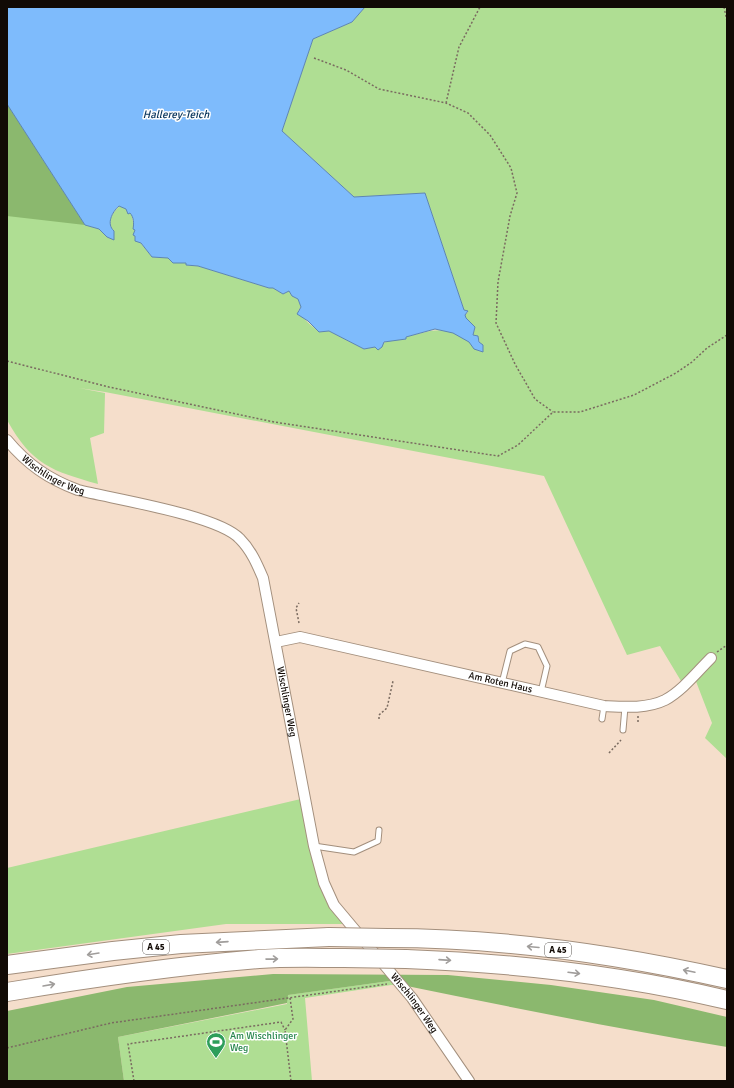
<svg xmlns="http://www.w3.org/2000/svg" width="734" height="1088" font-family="Signika,sans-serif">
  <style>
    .green { fill: #afde93 }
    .forest { fill: #8bb86e }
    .water { fill: #7ebbfc; stroke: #5d86b2 }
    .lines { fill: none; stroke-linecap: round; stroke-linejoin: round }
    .service-casing { stroke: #a38f7d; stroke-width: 7 }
    .minor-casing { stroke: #a38f7d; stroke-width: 12 }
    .motorway-casing { stroke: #a38f7d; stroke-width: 20 }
    .path { stroke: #7a6b60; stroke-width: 1.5; stroke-dasharray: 2 2; stroke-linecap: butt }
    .service { stroke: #fff; stroke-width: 5 }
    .minor { stroke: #fff; stroke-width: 10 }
    .motorway { stroke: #fff; stroke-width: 18 }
    .motorway-bridge-casing { stroke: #a38f7d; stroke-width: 20; stroke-linecap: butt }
    .motorway-bridge { stroke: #fff; stroke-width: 18 }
    .oneway { stroke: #a09d9b }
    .labels { text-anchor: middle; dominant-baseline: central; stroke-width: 3; stroke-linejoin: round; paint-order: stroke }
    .shield { fill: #fff; stroke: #585450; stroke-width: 1 }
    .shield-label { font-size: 9px; font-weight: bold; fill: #110a05 }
    .street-label { font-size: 10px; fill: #110a05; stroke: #fff }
    .leisure-label { font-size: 10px; fill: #27864d; stroke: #fff; text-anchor: start }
    .water-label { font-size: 11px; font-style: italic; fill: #06335b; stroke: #fff }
  </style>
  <rect width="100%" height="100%" fill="#f5decb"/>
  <path class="green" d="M365,7H727V759L705,738L712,723L692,671L681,681L660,646L627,655L544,476L105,392L79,388L105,393L104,433L90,438L98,484C52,471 32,465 7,420V104L85,225L99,229L107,237L114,240V231C106,224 112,212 120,206L126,209L132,215L135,236L152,257L169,258L173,263H186L187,265L198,266L269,288H273L283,294L289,291L292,296L298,299L301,307L298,311C304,320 311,325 319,332L329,331L364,349L375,347L388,341L406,339V337C431,331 444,324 468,341C474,346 475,349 483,352L478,336H473L475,327L466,319L465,315L468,312L464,310L425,193L354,197L282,131L313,39L352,22Z
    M305,798L318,859L347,924H226L7,954V868Z
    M397,980L402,985H391L305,998L312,1081H124L118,1037L287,1004V995Z"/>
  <path class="forest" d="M7,104L85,225L7,216Z
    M273,974L448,975L551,985L654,1000L727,1017V1047C618,1029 510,1007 402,985L397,980L288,995L287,1003L118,1037L124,1081H7V1011L127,987Z"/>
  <path class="water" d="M7,7H365L352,22L313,39L282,131L354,197L425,193L464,310L468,311L465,315L466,318L475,327L473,335L478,336L479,342L483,345V352L474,349L469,342L453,333L435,329L406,337V339L384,342L382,347L378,350L375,347L364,349L329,331L319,332L308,321L297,314L301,307L298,299L292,296L289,291L283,294L273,288H269L198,266L186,265V263H173L168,258L152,257L141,243L135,241V236L133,235L135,230L133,229C134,224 134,217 130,213L128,214L126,209L119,206C112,212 106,224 114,231V240L107,237L99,229L85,225L7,104Z"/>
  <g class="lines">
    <defs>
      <path id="service" d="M502,683L510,651L525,644L538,647L547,666L541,692
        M602,719L604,706
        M623,730L625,707
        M314,846L354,852L378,841L379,830"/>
      <g id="minor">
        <path id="s1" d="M7,440C27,464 48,479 78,490C113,499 218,515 240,539C251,550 257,564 263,578L314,846L324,883L334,905L412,998L469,1081"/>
        <path id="s2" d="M276,642L300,637L604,706C623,707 647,709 665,700C682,691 697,672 711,658"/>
      </g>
      <path id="motorway" d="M387,938C501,938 616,954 727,979
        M406,959C514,963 622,975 727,1000
        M7,965L113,951L181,944L329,937
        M7,992C91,978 174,966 259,959C287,957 316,958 344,958"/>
    </defs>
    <use href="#service" class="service-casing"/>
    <use href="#minor" class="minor-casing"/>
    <use href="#motorway" class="motorway-casing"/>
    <path class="path" d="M724,7L727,21
      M314,58L346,70L379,89L446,103L468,113L490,135L511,168L517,193L510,216L498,282L496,323L515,364L535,399L553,412
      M446,103L459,47L480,7
      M7,361L109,387L274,422L498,456L518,445L553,412H580L634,395L676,373L692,362L707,348L727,335
      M299,623L296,608L299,603
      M717,652L727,645
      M638,716V722
      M379,719V715L387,708L393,681
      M609,753L621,740
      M290,998L293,1019L285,1030L291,1081
      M7,1048L111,1023L387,984
      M134,1081L128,1044L281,1022L285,1030"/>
    <use href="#service" class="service"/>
    <use href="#minor" class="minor"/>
    <use href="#motorway" class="motorway"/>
    <defs>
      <path id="motorway-bridge" d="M329,937L387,938
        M344,958L406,959"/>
    </defs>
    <use href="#motorway-bridge" class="motorway-bridge-casing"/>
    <use href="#motorway-bridge" class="motorway-bridge"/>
  </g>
  <defs><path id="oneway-shaft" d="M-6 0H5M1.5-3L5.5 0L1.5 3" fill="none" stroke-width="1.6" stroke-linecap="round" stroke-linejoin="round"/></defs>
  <g class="oneway">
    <use href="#oneway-shaft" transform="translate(222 942) rotate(176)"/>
    <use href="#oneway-shaft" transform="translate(533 947) rotate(-175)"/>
    <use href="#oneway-shaft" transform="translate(93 954) rotate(171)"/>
    <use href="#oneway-shaft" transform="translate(272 959) rotate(-1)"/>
    <use href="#oneway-shaft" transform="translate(445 960) rotate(4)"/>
    <use href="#oneway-shaft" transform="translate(689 971) rotate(-168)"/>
    <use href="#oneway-shaft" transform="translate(574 973) rotate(7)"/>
    <use href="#oneway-shaft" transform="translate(49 985) rotate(-10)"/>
  </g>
  <defs>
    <symbol id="stadium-pin" viewBox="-11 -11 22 30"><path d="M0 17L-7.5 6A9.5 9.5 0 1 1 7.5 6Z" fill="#2e9e5b" stroke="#fff"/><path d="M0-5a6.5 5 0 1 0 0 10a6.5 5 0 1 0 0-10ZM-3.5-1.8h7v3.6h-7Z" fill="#fff"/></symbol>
  </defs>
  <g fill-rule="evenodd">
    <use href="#stadium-pin" x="205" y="1031" width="22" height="30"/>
  </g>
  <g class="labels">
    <g class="shield">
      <rect x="143" y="940" width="26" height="14" rx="3"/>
      <rect x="545" y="943" width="26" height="14" rx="3"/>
    </g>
    <g class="shield-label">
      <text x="156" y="947">A 45</text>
      <text x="558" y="950">A 45</text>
    </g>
    <g class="street-label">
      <text stroke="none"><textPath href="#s1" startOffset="59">Wischlinger Weg</textPath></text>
      <text stroke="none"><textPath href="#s2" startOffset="230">Am Roten Haus</textPath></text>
      <text stroke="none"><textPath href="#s1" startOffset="430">Wischlinger Weg</textPath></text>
      <text stroke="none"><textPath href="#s1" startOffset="766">Wischlinger Weg</textPath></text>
    </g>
    <g class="leisure-label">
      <text x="230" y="1036">Am Wischlinger<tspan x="230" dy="12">Weg</tspan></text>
    </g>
    <g class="water-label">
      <text x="176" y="114">Hallerey-Teich</text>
    </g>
  </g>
  <rect width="734" height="1088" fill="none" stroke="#110a05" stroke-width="16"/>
</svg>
